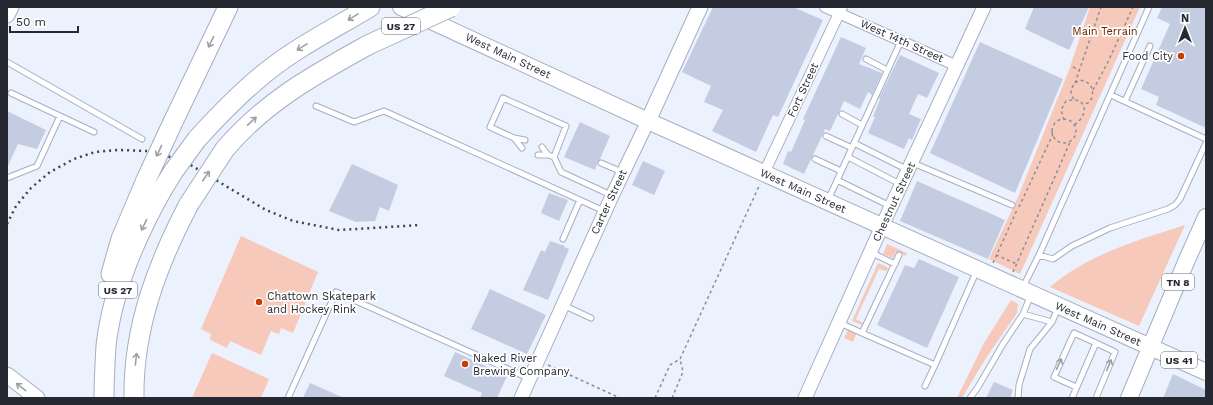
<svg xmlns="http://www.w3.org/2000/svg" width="1213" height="405" font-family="'Work Sans',sans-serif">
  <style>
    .green { fill: #f7c9ba }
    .building { fill: #c4cce1 }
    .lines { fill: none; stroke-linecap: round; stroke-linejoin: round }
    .service-casing { stroke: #a6aec2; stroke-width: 7 }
    .minor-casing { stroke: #a6aec2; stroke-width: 12 }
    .tertiary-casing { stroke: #a6aec2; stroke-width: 15 }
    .secondary-casing { stroke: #a6aec2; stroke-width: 17 }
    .primary-casing { stroke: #a6aec2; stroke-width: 18 }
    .motorway-casing { stroke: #a6aec2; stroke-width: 21 }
    .path { stroke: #8b8f9a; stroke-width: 1.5; stroke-dasharray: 3 3; stroke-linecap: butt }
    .service { stroke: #fff; stroke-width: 5 }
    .minor { stroke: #fff; stroke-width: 10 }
    .tertiary { stroke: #fff; stroke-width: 13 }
    .secondary { stroke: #fff; stroke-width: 15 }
    .primary { stroke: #fff; stroke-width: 16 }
    .motorway { stroke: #fff; stroke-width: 19 }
    .rail { stroke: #40434c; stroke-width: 2.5; stroke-dasharray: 2 4; stroke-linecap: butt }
    .motorway-bridge-casing { stroke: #a6aec2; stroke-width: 21; stroke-linecap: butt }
    .motorway-bridge { stroke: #fff; stroke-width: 19 }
    .oneway { stroke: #9d9fa2 }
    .poi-dot { fill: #c63f00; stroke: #fff; stroke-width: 1.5 }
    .labels { text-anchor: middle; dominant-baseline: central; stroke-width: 3.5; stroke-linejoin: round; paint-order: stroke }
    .shield { fill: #fff; stroke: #67696f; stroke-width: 1 }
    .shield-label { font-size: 10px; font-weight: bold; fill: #262931 }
    .park-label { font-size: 11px; fill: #702000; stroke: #fff }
    .street-label { font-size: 11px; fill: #262931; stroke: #fff }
    .poi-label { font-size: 11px; fill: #262931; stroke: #fff; text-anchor: start }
  </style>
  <rect width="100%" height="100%" fill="#ecf1fe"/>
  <path class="green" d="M1090,7H1140L1020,274L989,259L1018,197L1069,70Z
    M1185,225L1139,326L1050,287C1089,254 1138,240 1185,225Z
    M241,236L318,272L293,333L281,328L279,334L271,331L261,355L230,341L227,348L210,340L211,334L201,329Z
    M887,244L907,253L906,256L896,252L893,258L883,254Z
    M878,263L887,267L888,269L886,271L879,269L856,319L863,323L862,325L852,321Z
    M1011,300L1018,304L1017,313L986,358L962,398H957L984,343Z
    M848,330L856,334L853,342L844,338Z
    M212,353L269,379L261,398H192Z"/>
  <path class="building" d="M713,7H793L823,20L778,117L773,115L756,152L712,131L723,110L704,102L711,86L682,72Z
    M1034,7H1089L1069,50L1025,29Z
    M1162,7H1202L1206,9V128L1156,105L1159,97L1141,89L1170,24L1157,18Z
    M841,37L866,48L859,64L882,73L872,95L868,92L860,109L844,101L830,131L825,129L823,134L804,174L783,164L788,151L791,152L805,120L803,119Z
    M980,42L1063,79L1015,193L930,153Z
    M900,55L939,73L927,98L918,94L909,114L921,119L912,140L909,138L904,149L868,133L875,117H873L880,99L879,98Z
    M7,111L46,130L37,149L18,144L7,168Z
    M580,122L610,136L600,159L598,161L595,170L564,157Z
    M643,161L665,171L654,195L632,185Z
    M352,164L398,185L389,211L380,207L375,221L356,222L329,211Z
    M917,181L1005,220L988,259L900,221Z
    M549,193L568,200L559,221L541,213Z
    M550,241L565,246L564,247L569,249L548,300L523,290L541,250L545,252Z
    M919,259L959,277L927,348L877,325L905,265L914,268Z
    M490,289L546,315L527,354L471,329Z
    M455,352L507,376L497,398H480L482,393L444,376Z
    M1173,374L1206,390V398H1163Z
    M994,382L1013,390L1010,398H986Z
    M310,383L344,398H303Z"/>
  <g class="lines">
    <defs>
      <path id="service" d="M866,59L887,70
        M7,62L142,139
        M11,93L94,132
        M1111,95L1206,139
        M1125,101L1150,46
        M316,106L354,122L384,111L604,211
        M842,114L862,125
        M826,136L852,148
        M514,138L522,148
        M525,140L514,138L490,127L503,98L566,126L554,157L561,172L611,195
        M854,143L908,170
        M542,147L548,155L554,157
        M538,155H548
        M848,157L900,184
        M815,159L841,171
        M601,163L622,172
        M913,163L1012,205
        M7,178L37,166L60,116
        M837,180L890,206
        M828,200L901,41
        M563,239L580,200
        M870,252L895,264
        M899,255L862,333L935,365L977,270
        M1039,255L1053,259L1072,246L1110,228L1168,209L1175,205L1180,199L1206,143
        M1023,287L1039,255L1149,7
        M1031,295L1023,314L1052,322L1058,308
        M563,305L591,318
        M840,323L862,333
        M1096,343L1115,352L1096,398
        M925,386L935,365
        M288,398L336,292L528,378
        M970,398L978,387L1003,344L1023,314
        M1018,398L1019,385L1030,349L1052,322
        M1072,398L1096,343L1074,333L1054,377L1076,387"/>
      <path id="minor" d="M825,7L957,66
        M764,173L842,7"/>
      <path id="tertiary" d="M521,398L612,196L648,121
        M805,398L882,226L984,7"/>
      <path id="secondary" d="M7,15L11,7
        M648,121L700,7
        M7,375L37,398"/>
      <path id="primary" d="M401,7L648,121L1206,372
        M1129,398L1186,262L1206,217"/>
      <path id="motorway" d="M173,122L228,7
        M197,139C218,116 240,93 265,73C297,47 335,28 370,7
        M225,149C266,101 314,75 368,45
        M111,274L121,239L146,180
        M104,398C104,381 105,363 106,346C112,291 135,238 162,190
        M134,398C133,328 157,265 189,204"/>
    </defs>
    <use href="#service" class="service-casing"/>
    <use href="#minor" class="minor-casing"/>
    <use href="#tertiary" class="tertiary-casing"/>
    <use href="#secondary" class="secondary-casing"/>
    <use href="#primary" class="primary-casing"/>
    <use href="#motorway" class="motorway-casing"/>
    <path class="path" d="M1073,67L1079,70
      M1075,83L1101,7
      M1093,90L1108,62L1133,7
      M1074,99C1068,92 1072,85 1079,80C1090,82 1094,86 1092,98L1088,103L1083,104
      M1052 131a12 12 0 1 1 24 0a12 12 0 1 1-24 0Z
      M1064,120L1061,110L1066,101C1087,95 1090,115 1074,125
      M1019,207L1053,134
      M996,255L1017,264
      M993,263L1017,210
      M1013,272L1071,140
      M548,365L620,398
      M655,398L670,365L680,359L760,184
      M672,398L683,372L680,359"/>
    <use href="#service" class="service"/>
    <use href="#minor" class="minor"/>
    <use href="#tertiary" class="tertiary"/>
    <use href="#secondary" class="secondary"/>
    <use href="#primary" class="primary"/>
    <use href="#motorway" class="motorway"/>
    <path class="rail" d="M7,224L16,206L31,188L50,172L74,159L95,152L118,150L148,151L170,157L189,164L266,210L293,221L339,230L421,225"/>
    <defs>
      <path id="motorway-bridge" d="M368,45L451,7
        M146,180L173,122
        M162,190L173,172L197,139
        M189,204L225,149"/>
    </defs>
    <use href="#motorway-bridge" class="motorway-bridge-casing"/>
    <use href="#motorway-bridge" class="motorway-bridge"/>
  </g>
  <defs><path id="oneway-shaft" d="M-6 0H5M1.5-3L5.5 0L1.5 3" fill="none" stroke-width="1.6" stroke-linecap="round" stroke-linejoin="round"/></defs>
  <g class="oneway">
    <use href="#oneway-shaft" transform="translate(353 17) rotate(149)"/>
    <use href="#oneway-shaft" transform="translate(211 42) rotate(116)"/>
    <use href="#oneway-shaft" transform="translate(302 47) rotate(149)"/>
    <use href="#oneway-shaft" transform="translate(252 121) rotate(-43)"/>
    <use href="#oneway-shaft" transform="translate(159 151) rotate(115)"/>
    <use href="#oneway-shaft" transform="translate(206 176) rotate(-56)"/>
    <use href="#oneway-shaft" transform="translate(144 225) rotate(115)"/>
    <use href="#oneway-shaft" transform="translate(136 359) rotate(-84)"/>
    <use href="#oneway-shaft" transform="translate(1059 364) rotate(-65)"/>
    <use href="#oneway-shaft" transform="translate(1109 365) rotate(-68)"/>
    <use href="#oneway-shaft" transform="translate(21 387) rotate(-142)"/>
  </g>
  <g class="poi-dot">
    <circle cx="1181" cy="56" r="4"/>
    <circle cx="259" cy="302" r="4"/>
    <circle cx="465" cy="364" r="4"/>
  </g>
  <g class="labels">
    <g class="shield">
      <rect x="382" y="18" width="38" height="16" rx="3"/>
      <rect x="1162" y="274" width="32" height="16" rx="3"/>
      <rect x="99" y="282" width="38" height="16" rx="3"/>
      <rect x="1161" y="352" width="36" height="16" rx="3"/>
    </g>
    <g class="shield-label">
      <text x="401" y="26">US 27</text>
      <text x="1178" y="282">TN 8</text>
      <text x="118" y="290">US 27</text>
      <text x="1179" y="360">US 41</text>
    </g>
    <g class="park-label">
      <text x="1105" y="31">Main Terrain</text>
    </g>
    <g class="street-label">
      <text transform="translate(902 41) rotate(24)">West 14th Street</text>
      <text transform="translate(508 56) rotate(25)">West Main Street</text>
      <text transform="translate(803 90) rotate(-65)">Fort Street</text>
      <text transform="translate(803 191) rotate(24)">West Main Street</text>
      <text transform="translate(609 202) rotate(-65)">Carter Street</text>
      <text transform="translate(894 202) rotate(-65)">Chestnut Street</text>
      <text transform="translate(1098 324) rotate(24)">West Main Street</text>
    </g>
    <g class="poi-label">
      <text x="1173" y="56" text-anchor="end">Food City</text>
      <text x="267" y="296">Chattown Skatepark<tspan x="267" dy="13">and Hockey Rink</tspan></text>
      <text x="473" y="358">Naked River<tspan x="473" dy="13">Brewing Company</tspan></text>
    </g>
  </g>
  <rect width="1213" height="405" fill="none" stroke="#262931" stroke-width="16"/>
  <g transform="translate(1185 28)" stroke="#ffffff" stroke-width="3" paint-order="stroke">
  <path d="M0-3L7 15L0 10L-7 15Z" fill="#262931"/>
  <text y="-6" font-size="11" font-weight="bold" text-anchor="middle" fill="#262931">N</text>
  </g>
  <path d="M10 26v6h68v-6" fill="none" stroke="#262931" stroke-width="2"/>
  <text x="16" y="26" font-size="12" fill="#262931" stroke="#ffffff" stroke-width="3" paint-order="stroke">50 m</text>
</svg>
